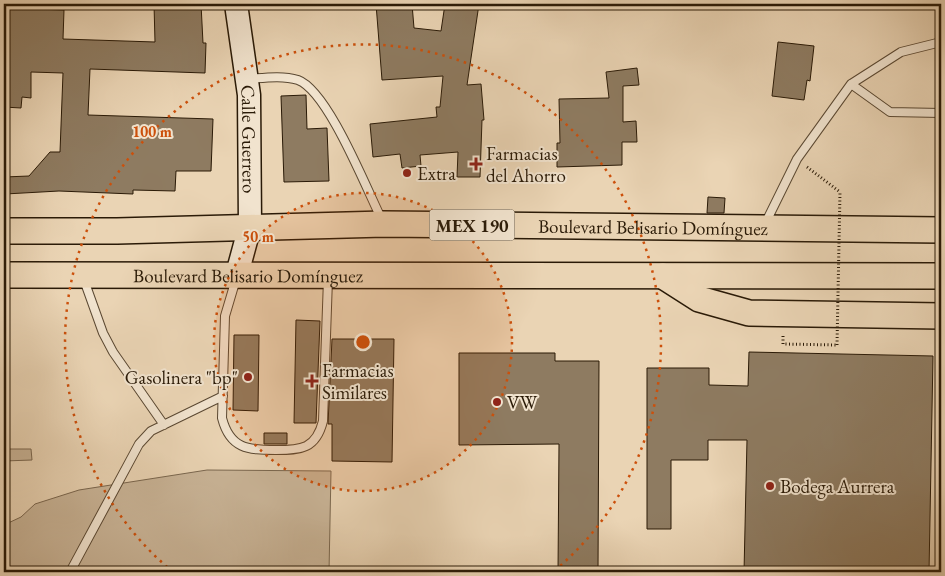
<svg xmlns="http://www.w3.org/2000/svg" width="945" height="576" font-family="'EB Garamond',serif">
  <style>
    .green { fill: #c9b497; stroke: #7a674f }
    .building { fill: #8e7b61; stroke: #2a1a07 }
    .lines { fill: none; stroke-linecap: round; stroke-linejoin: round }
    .lane-casing { stroke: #5a4832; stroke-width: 10 }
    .secondary-casing { stroke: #2a1a07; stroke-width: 25 }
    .primary-casing { stroke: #2a1a07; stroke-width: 28 }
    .path { stroke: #2a1a07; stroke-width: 3; stroke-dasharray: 1 2.5; stroke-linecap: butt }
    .lane { stroke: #f1e3ce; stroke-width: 8 }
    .secondary { stroke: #f1e3ce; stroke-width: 22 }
    .primary { stroke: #ead4b4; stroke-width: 25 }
    .path-bridge { stroke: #2a1a07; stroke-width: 3; stroke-dasharray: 1 2.5; stroke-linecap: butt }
    .ring { fill: none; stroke: #cc500b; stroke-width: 2.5; stroke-dasharray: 2.5 5 }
    .poi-dot { fill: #8f2418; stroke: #f1e3ce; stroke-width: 2 }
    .labels { text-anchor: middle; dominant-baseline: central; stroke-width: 4; stroke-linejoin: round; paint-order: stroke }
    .shield { fill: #f1e3ce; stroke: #665643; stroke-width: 1 }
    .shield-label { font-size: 18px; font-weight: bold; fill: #2a1a07 }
    .street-label { font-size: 19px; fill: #2a1a07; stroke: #f1e3ce }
    .poi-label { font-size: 19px; fill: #2a1a07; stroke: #f1e3ce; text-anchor: start }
    .centre { fill: #cc500b; stroke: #f1e3ce; stroke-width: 2.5 }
    .ring-label { font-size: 15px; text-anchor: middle; font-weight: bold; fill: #cc500b; stroke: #f1e3ce; stroke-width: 4; stroke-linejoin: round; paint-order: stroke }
  </style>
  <rect width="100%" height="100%" fill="#ead4b4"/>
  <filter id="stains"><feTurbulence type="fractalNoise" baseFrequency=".004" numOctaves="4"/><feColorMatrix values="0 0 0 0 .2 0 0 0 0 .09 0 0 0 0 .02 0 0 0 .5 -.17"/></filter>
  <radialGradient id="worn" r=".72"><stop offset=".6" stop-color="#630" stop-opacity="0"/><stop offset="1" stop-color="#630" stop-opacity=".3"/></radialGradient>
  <path class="green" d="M4,449H31L32,460L4,461Z
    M207,470L331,471L329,572H4V525L21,517L35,504L79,490Z"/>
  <path class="building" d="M154,4H201L203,43H206L205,73L90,69L88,115L213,119L211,171H176L175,191L133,190V194L59,191L5,194L4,177L29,176L50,152H60L63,73L31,72V98L22,97L21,108L4,107V8L64,10L63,39L155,42Z
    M376,4H412L414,28L441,31L445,4H479L467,85L481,84L484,120H482L480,177H457L458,152L420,155L421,166L402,168L400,154L373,157L370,124L437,117L436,107H440L443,76L382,80Z
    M778,42L814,46L810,81L807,80L804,100L772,96Z
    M637,68L639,85L623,86V122L636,121L637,142H622V165L557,167V143H560L559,99L609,98L606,72Z
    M306,95L307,129L327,128L329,181L284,182L281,96Z
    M708,197L725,198L724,213H707Z
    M296,320L320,321L316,423H294Z
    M234,335H259L258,411L233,410Z
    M332,339H394L392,462L332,461V424H328Z
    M749,352L933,356L929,572H744L747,440H708V460H671V529H647V368H709V385L748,386Z
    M459,353H555V361H599L598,572H558L559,444L459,445Z
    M264,433H287V444H264Z"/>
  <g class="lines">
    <defs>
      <path id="lane" d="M248,79C263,78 282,75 298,80C328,91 366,188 382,220
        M851,84L890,112L941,113
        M765,224L797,159L851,84L901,52L941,42
        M236,279L225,316L222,418C230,449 248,450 276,450C301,450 316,449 323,421L328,279
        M84,280L103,333L113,352L164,425
        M70,572L139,444L151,431L223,396"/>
      <g id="secondary">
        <path id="s1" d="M236,4L249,95L250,226L237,274"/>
      </g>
      <g id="primary">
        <path id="s2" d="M4,231H117L384,224L941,230"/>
        <path id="s3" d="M4,275L941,276"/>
        <path d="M663,276L699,299L749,313L941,316"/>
      </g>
    </defs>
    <use href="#lane" class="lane-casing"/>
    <use href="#secondary" class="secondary-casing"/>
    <use href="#primary" class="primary-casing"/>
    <path class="path" d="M807,167L840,192
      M783,336V344L837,345"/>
    <use href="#lane" class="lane"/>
    <use href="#secondary" class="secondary"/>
    <use href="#primary" class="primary"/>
    <path class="path-bridge" d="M837,345L840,192"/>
  </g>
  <circle cx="363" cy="342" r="149" fill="#cc500b" fill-opacity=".12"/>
  <g class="ring">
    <circle cx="363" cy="342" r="149"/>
    <path d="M173 572A298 298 0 1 1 553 572"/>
  </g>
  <g class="poi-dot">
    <path d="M473.5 156.5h5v5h5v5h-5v5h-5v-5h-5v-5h5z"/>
    <circle cx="407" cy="173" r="5"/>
    <circle cx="248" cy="377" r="5"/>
    <path d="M309.5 373.5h5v5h5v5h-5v5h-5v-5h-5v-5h5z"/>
    <circle cx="497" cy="402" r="5"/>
    <circle cx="770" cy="486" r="5"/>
  </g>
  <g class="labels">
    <rect class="shield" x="429.5" y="209.5" width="85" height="31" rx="4"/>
    <g class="shield-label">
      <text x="472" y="225">MEX 190</text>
    </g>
    <g class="street-label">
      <text stroke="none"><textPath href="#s1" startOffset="136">Calle Guerrero</textPath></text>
      <text stroke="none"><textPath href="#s2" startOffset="649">Boulevard Belisario Domínguez</textPath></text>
      <text stroke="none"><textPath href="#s3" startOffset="244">Boulevard Belisario Domínguez</textPath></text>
    </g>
    <g class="poi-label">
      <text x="486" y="153">Farmacias<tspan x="486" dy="22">del Ahorro</tspan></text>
      <text x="417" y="173">Extra</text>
      <text x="322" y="370">Farmacias<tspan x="322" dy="22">Similares</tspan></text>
      <text x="238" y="377" text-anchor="end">Gasolinera "bp"</text>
      <text x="507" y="402">VW</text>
      <text x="780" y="486">Bodega Aurrera</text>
    </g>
  </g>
  <circle cx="363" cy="342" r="8" class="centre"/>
  <g class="ring-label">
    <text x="152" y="137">100 m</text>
    <text x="258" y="242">50 m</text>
  </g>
  <rect width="945" height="576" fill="none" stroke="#ead4b4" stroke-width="20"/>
  <rect x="5" y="5" width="935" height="566" fill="none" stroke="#2a1a07" stroke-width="2.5"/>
  <rect x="10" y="10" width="925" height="556" fill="none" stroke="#2a1a07"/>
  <rect width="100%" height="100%" filter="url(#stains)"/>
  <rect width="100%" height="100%" fill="url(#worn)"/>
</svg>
